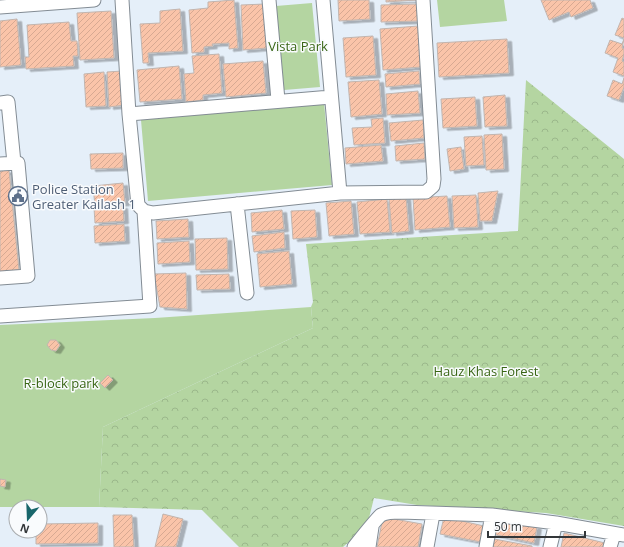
<svg xmlns="http://www.w3.org/2000/svg" width="624" height="547" font-family="'Open Sans',sans-serif">
  <style>
    .green { fill: #b4d5a1 }
    .forest { fill: url(#forest-crowns) }
    .building { fill: url(#building-hatch); stroke: #c1b5af; filter: url(#shadow) }
    .lines { fill: none; stroke-linecap: round; stroke-linejoin: round }
    .minor-casing { stroke: #838c94; stroke-width: 15 }
    .minor { stroke: #fff; stroke-width: 13 }
    .labels { text-anchor: middle; dominant-baseline: central; stroke-width: 3; stroke-linejoin: round; paint-order: stroke }
    .park-label { font-size: 13px; fill: #396615; stroke: #f9fbfd }
    .service-label { font-size: 13px; fill: #4e5e75; stroke: #f9fbfd; text-anchor: start }
  </style>
  <defs>
    <pattern id="forest-crowns" width="20" height="18" patternUnits="userSpaceOnUse"><rect width="20" height="18" fill="#b4d5a1"/><path d="M2 6a3 3 0 1 1 6 0M12 15a3 3 0 1 1 6 0" fill="none" stroke="#9bb78b"/></pattern>
    <pattern id="building-hatch" width="6" height="6" patternUnits="userSpaceOnUse"><rect width="6" height="6" fill="#fac4a9"/><path d="M-1 1l2-2M0 6l6-6M5 7l2-2" fill="none" stroke="#d7a992"/></pattern>
    <filter id="shadow"><feDropShadow dx="4.5" dy="2.5" stdDeviation="0" flood-color="#0004"/></filter>
  </defs>
  <rect width="100%" height="100%" fill="#e5eff9"/>
  <path class="green" d="M437,0H504L507,21L440,27Z
    M312,3L320,87L284,90L276,6Z
    M324,103L332,185L148,201L141,120Z
    M311,307L313,328L103,427L99,507H0V325L155,318Z"/>
  <path class="forest" d="M526,80L624,159V526L546,513L417,505L374,498L367,526L343,547H239L202,510L99,507L103,427L313,328L311,307L313,302L306,244L518,231Z"/>
  <path class="building" d="M234,0L238,48L229,49V43L212,44L213,46L204,47V52L192,53L189,10L208,8V2Z
    M338,0H369L370,19L339,21Z
    M386,0H417L386,2Z
    M541,0H590L593,8L571,17L569,12L549,20Z
    M265,4L267,48L243,50L241,5Z
    M418,4V21L381,22V5Z
    M180,9L183,51L148,53L149,63H143L140,24L160,23V11Z
    M111,11L114,58L80,60L77,13Z
    M622,18L624,19V38L615,35Z
    M17,19L21,65L0,67V21Z
    M69,22L71,41H77L78,56H73L74,66L26,69L25,57H29L27,25Z
    M418,26L421,67L383,70L380,29Z
    M373,36L376,75L346,77L343,38Z
    M507,39L509,73L439,77L437,43Z
    M624,39L622,48L624,49V54L622,61L624,62V76L613,72L618,58L605,53L610,40L622,44Z
    M219,54L222,93L203,95V100L186,102L184,74L194,73L192,56Z
    M263,61L266,93L226,97L223,64Z
    M179,66L182,99L140,102L137,70Z
    M122,71L125,105L109,107L107,72Z
    M419,71L420,84L386,87L385,74Z
    M104,72L106,106L86,107L84,74Z
    M624,78V87L619,100L607,96L613,80L622,84Z
    M379,80L382,114L351,117L348,82Z
    M418,91L420,113L387,115L386,94Z
    M505,95L507,126L485,127L483,97Z
    M475,97L477,126L443,128L441,99Z
    M383,118L385,143L354,145L352,128L372,127L371,119Z
    M423,120L424,138L391,141L389,123Z
    M502,134L504,169L486,170L484,135Z
    M482,136L484,165L466,166L464,137Z
    M424,143L425,159L396,161L395,146Z
    M381,145L383,161L346,164L345,148Z
    M461,147L464,169L450,171L447,149Z
    M123,153V168L91,169L90,154Z
    M9,170L19,270L0,272V171Z
    M123,183L125,203L95,206L93,186Z
    M498,191L492,221H480L478,193Z
    M476,195L478,227L454,228L452,196Z
    M447,196L450,227L415,230L413,198Z
    M406,197L409,231L392,233L389,199Z
    M387,199L390,232L360,234L357,202Z
    M351,201L354,234L329,236L326,203Z
    M123,206L124,221L95,223L94,208Z
    M282,210L284,229L252,232L251,213Z
    M315,210L317,237L293,239L291,211Z
    M188,219L189,237L157,239L156,221Z
    M124,224L125,241L95,243L94,226Z
    M284,232L285,248L254,252L252,236Z
    M227,238L228,269L196,270L195,239Z
    M189,241L190,262L158,264L157,243Z
    M289,251L292,284L260,287L257,254Z
    M186,273L187,309L160,307L154,274Z
    M229,274L230,289L197,290L196,275Z
    M50,340H56L60,345L56,351L51,350L47,345Z
    M108,375L113,380L105,388L100,383Z
    M0,479L6,480L5,487L0,486Z
    M163,514L183,519L176,547H155Z
    M113,515H132L134,547H114Z
    M383,517L422,524L418,547H377Z
    M444,517L484,526L481,542L440,534Z
    M495,518L537,527L534,543L492,534Z
    M98,523V543L36,544V531H40V524Z
    M564,533L605,543L604,547H561Z
    M494,539L532,546V547H492Z"/>
  <g class="lines">
    <defs>
      <path id="minor" d="M122,0L129,114L331,97
        M269,0L278,100
        M323,0L340,193
        M0,7L94,0
        M0,103L8,102L14,163
        M129,114L138,205L144,211L153,213L340,193L426,192L433,186L434,179L423,0
        M0,164L18,163L28,276L0,278
        M237,204L247,293
        M0,316L150,306L144,211
        M354,547C358,542 378,517 381,515C387,512 394,512 400,512L492,515L556,523L624,535
        M369,547L372,527
        M427,547L433,514
        M486,547L492,515
        M550,547L556,523
        M610,547L614,534"/>
    </defs>
    <use href="#minor" class="minor-casing"/>
    <use href="#minor" class="minor"/>
  </g>
  <defs>
    <symbol id="civic-ring" viewBox="-11 -11 22 22"><circle r="9.5" fill="#f9fbfd" stroke="#5c6f8a" stroke-width="1.5"/><path d="M-.6-6.5H3V-4.5H.6V-3L4-1V1h2V6H-6V1h2V-1L-.6-3ZM-1.2 2.5V6h2.4V2.5Z" fill="#5c6f8a"/></symbol>
  </defs>
  <g fill-rule="evenodd">
    <use href="#civic-ring" x="7" y="185" width="22" height="22"/>
  </g>
  <g class="labels">
    <g class="park-label">
      <text x="298" y="46">Vista Park</text>
      <text x="486" y="371">Hauz Khas Forest</text>
      <text x="61" y="383">R-block park</text>
    </g>
    <g class="service-label">
      <text x="32" y="189">Police Station<tspan x="32" dy="15">Greater Kailash 1</tspan></text>
    </g>
  </g>
  <g transform="translate(28 519) rotate(199)"><circle r="19" fill="#f9fbfd" stroke="#a9acaf"/>
  <path d="M0-3L7 15L0 10L-7 15Z" fill="#18666b"/>
  <text y="-6" font-size="11" font-weight="bold" text-anchor="middle" fill="#323639">N</text>
  </g>
  <path d="M488 531v6h97v-6" fill="none" stroke="#323639" stroke-width="2"/>
  <text x="494" y="531" font-size="12" fill="#323639" stroke="#f9fbfd" stroke-width="3" paint-order="stroke">50 m</text>
</svg>
